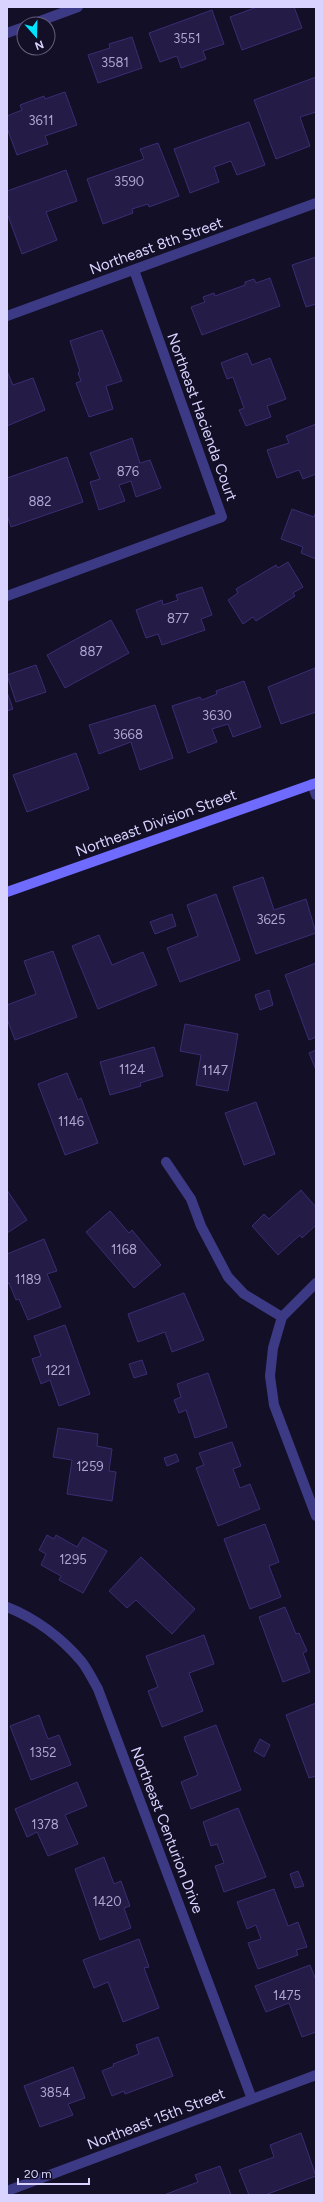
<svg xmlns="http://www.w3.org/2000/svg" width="323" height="2202" font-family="Figtree,sans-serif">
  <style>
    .building { fill: #241b47; stroke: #3b2d73 }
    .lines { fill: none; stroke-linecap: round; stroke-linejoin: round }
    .street { stroke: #3d3a85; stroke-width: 10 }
    .secondary { stroke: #6f6bff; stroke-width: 10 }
    .labels { text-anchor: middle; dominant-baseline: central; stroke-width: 3; stroke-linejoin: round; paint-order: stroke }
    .number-label { font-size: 13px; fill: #aca6d1 }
    .street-label { font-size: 15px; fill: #d9d4ff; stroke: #130f26 }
  </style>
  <rect width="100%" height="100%" fill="#130f26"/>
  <path class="building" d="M257,7H294L302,28L242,50L230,17Z
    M212,10L224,44L203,51L206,59L181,68L177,56L160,62L149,33Z
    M132,37L142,68L98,83L88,55L110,48L109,44Z
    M316,77V112L300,117L310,146L276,159L254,100Z
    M65,92L77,125L45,136L48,144L17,155L7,128V116L22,110L20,105L44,96L45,99Z
    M249,122L265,165L237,175L231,161L214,167L219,182L190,193L174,149Z
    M158,143L179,196L149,207L148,204L132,209L133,213L103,224L87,179L144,159L140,149Z
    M66,170L77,201L46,212L57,240L22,254L7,213V191Z
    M316,257V304L306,307L292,265Z
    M270,278L280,306L202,335L191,307L205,302L203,297L214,293L215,296L245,285V282L254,279L256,283Z
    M102,330L122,381L106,386L113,409L89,417L76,383L81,381L78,373L80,372L70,341Z
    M247,353L252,365L270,358L286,399L267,406L271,417L246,426L239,410L244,408L233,377L227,379L221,363Z
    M7,371L13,385L33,378L45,410L7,426Z
    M316,424V474L303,479L299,470L277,478L267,450L289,443L286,436Z
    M132,438L140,463L150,460L161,488L136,497L131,481L119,485L125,501L99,510L90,482L100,479L90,453Z
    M67,457L83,502L11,527L7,515V478Z
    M292,509L314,517L316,511V559L301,553L303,547L281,539Z
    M288,562L303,587L293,593L295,596L256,621L253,617L243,624L228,600L238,593L236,589L276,565L278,568Z
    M202,587L212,615L201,619L205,630L162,645L158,634L146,638L136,610L162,600L163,605L178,600L176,595Z
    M111,620L129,653L65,688L47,655Z
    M36,665L46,692L16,702L7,675Z
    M315,668L316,712L281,724L268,687Z
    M244,681L261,727L233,737L228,724L212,729L217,742L188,753L172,706L200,697L202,700L217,694L216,691Z
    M7,692L13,709L7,711Z
    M155,705L173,758L140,770L131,742L99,754L89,725Z
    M76,753L89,789L27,812L13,775Z
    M263,877L274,910L306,899L316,933L256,954L233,887Z
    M216,894L240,960L180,982L167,948L198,936L187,905Z
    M172,914L176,926L155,934L150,922Z
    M99,935L112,965L143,952L157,985L98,1009L72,946Z
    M53,951L77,1017L15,1040L7,1019V1005L36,994L24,961Z
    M316,963V1037L309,1040L285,975Z
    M269,990L273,1005L260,1010L255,995Z
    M185,1024L238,1034L228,1091L196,1085L201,1055L180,1051Z
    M154,1047L163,1076L140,1083L141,1086L110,1095L100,1062Z
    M316,1050V1070L309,1053Z
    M67,1073L78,1100L81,1098L98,1143L65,1155L38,1084Z
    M256,1102L275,1154L244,1165L225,1113Z
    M7,1190L27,1220L7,1233Z
    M301,1190L316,1207V1225L302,1238L300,1235L278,1255L252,1226L264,1214L269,1219Z
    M110,1211L129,1233L132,1230L161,1265L134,1288L86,1232Z
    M44,1239L57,1271L47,1274L61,1307L28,1320L19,1299L16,1300L9,1283L7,1284V1254Z
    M184,1293L204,1340L172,1352L165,1332L138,1342L128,1314Z
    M65,1325L90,1394L59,1406L50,1380L41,1384L32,1359L41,1356L34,1336Z
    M142,1360L147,1374L134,1378L129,1364Z
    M208,1373L227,1427L195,1438L186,1410L179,1413L174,1400L181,1397L177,1384Z
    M58,1428L98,1434L97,1446L112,1449L109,1471L116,1472L112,1501L67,1494L72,1460L53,1457Z
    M232,1442L241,1466L233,1469L240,1488L250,1484L260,1509L218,1526L196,1468L204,1465L199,1453Z
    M176,1454L179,1461L167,1466L164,1458Z
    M265,1524L279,1562L269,1566L281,1597L250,1609L224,1539Z
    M47,1535L54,1539L56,1535L77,1547L83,1537L107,1551L83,1593L59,1580L61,1576L41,1565L46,1554L39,1550Z
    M141,1557L195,1609L172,1634L136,1600L127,1608L109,1591Z
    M285,1607L296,1634L299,1633L307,1651L303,1653L310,1672L283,1682L259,1617Z
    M204,1635L214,1664L189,1673L203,1711L162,1727L148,1691L158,1687L146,1656Z
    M316,1703V1776L309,1778L286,1715Z
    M39,1715L48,1739L59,1735L71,1765L31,1780L10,1726Z
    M216,1725L241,1790L191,1809L181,1782L198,1775L184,1737Z
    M260,1739L270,1745L264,1757L254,1751Z
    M77,1782L87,1806L65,1815L78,1844L48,1856L37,1832L27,1837L15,1809Z
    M238,1808L266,1877L224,1892L215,1866L224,1863L217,1844L211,1846L203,1822Z
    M104,1857L114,1884L121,1881L130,1906L124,1908L131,1928L100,1940L75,1869Z
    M298,1871L304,1886L295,1888L290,1874Z
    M274,1889L288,1926L298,1922L307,1947L296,1950L298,1955L258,1969L248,1943L261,1939L256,1925L247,1929L237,1902Z
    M139,1939L149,1967L144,1968L159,2008L123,2022L108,1982L94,1988L83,1960Z
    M310,1965L316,1980V2032L302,2037L289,2003L266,2012L255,1986Z
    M158,2037L173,2076L125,2094L124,2091L112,2096L102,2071L114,2066L113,2064L139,2054L136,2045Z
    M73,2067L85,2098L68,2104L73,2115L40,2127L24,2086Z
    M301,2133L316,2176L265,2195H249L239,2170L274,2157L270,2145Z
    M220,2166L231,2195H164L198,2182L195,2175Z"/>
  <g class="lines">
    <path class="street" d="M32,24L78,7
      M7,33L24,27
      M7,316L316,203
      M7,596L222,517L134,270
      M312,784L316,795
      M166,1162L191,1199L201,1226L228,1277L244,1294L282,1317
      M316,1283L282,1317L273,1348L270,1376L274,1405L316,1516
      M7,1607C35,1618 62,1638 82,1662C88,1670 93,1680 98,1689L252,2099
      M7,2191L316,2075"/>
    <path class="secondary" d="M7,892L316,783"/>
  </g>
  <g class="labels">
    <g class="number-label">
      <text x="187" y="38">3551</text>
      <text x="115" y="62">3581</text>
      <text x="41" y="120">3611</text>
      <text x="129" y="181">3590</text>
      <text x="128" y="471">876</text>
      <text x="40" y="501">882</text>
      <text x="178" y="618">877</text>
      <text x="91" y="651">887</text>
      <text x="217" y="715">3630</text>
      <text x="128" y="734">3668</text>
      <text x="271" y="919">3625</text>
      <text x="132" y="1069">1124</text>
      <text x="215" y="1070">1147</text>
      <text x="71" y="1121">1146</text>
      <text x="124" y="1249">1168</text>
      <text x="28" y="1279">1189</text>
      <text x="58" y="1370">1221</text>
      <text x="90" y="1466">1259</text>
      <text x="73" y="1559">1295</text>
      <text x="43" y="1752">1352</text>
      <text x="45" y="1824">1378</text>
      <text x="107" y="1901">1420</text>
      <text x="287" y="1995">1475</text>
      <text x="55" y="2092">3854</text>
    </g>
    <g class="street-label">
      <text transform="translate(156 246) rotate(-20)">Northeast 8th Street</text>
      <text transform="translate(202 417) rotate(70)">Northeast Hacienda Court</text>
      <text transform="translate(156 823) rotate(-20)">Northeast Division Street</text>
      <text transform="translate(167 1830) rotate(69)">Northeast Centurion Drive</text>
      <text transform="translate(156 2119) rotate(-21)">Northeast 15th Street</text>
    </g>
  </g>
  <rect width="323" height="2202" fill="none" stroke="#d9d4ff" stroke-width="16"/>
  <g transform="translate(36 36) rotate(160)"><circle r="19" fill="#130f26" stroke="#625e7d"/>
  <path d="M0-3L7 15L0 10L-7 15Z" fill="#00e5ff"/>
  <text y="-6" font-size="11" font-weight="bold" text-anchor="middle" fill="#d9d4ff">N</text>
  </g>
  <path d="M18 2178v6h71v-6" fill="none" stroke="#d9d4ff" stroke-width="2"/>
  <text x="24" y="2178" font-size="12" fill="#d9d4ff" stroke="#130f26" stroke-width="3" paint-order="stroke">20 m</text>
</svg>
